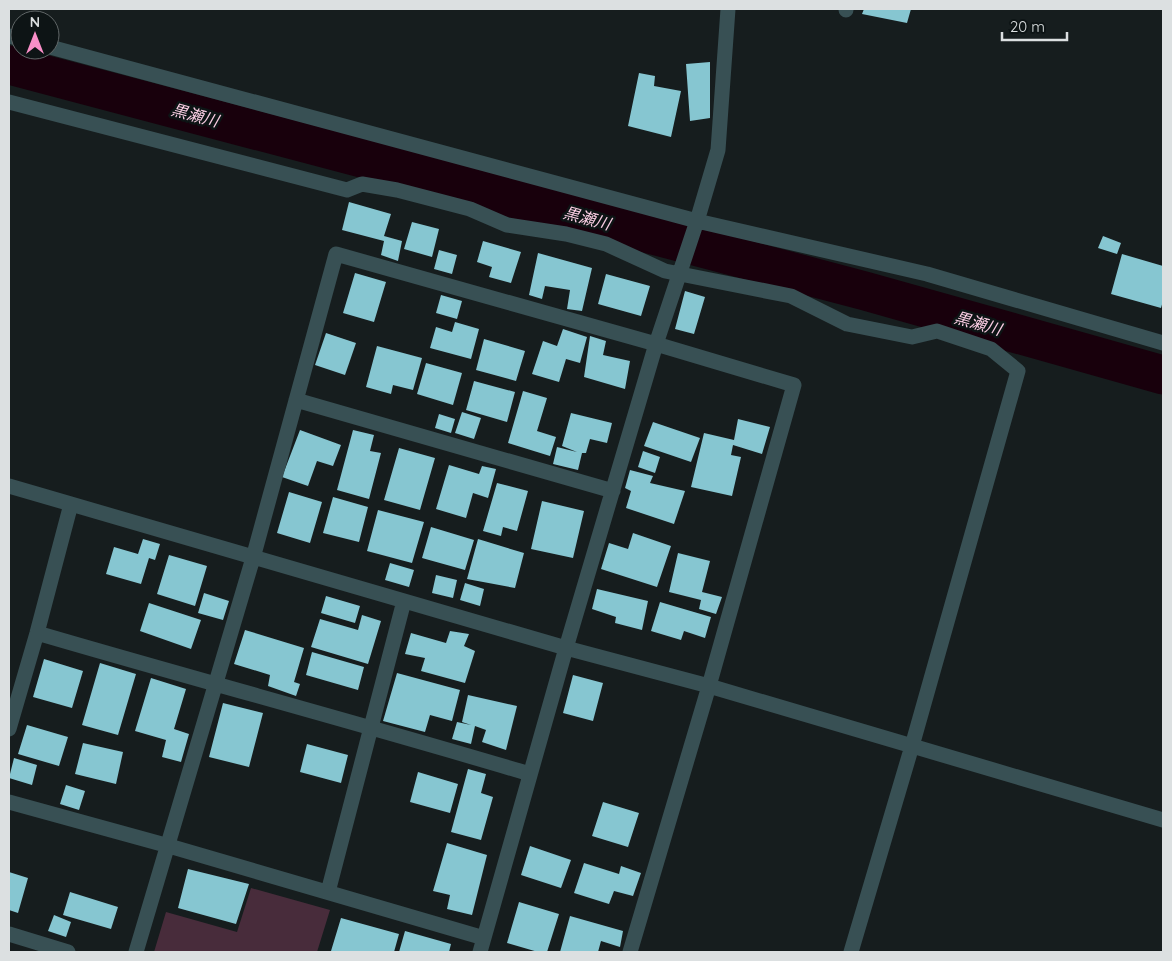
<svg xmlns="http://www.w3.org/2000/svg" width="1172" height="961" font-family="Quicksand,'Noto Sans JP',sans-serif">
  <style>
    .green { fill: #482c3b }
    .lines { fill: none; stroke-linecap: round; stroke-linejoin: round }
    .river { stroke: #18000c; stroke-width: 39 }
    .building { fill: #86c6d1 }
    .minor { stroke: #385054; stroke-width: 15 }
    .labels { text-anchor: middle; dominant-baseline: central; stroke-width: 5; stroke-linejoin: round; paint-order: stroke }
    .water-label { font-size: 16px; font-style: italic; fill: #fbcee4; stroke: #0d1415 }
  </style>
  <rect width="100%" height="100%" fill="#161d1e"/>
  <path class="green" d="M251,888L330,910L317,952H154L166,912L237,932Z"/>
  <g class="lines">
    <path class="river" d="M9,65L865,291L1163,375"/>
  </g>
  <path class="building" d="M864,9H911L907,23L862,14Z
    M710,62V118L690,121L686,64Z
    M639,73L655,76L654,86L681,91L671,137L628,126Z
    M349,202L391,214L384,236L402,241L398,261L381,255L384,241L342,230Z
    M412,222L439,229L432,257L404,249Z
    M1103,236L1121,243L1117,254L1098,248Z
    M483,241L521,252L511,283L489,277L492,267L477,262Z
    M439,250L457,255L452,274L434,269Z
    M538,253L592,268L582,311L567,309L570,290L545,286L542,299L529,295Z
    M1122,254L1163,266V301L1161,308L1111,294Z
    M355,273L386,282L374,322L343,313Z
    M606,274L650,286L641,316L598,304Z
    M685,291L705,297L694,334L675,329Z
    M441,295L462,301L457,319L436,313Z
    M455,322L479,329L471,359L430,348L436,327L452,332Z
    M563,329L587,337L580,363L566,359L559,382L532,374L543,341L557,346Z
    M326,333L356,343L345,375L315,365Z
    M590,336L606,341L603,355L630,361L625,389L584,377Z
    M484,339L525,351L516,381L476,370Z
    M377,346L422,358L413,390L393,385L391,394L366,387Z
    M426,363L462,373L453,405L417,394Z
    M474,381L515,392L507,422L466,410Z
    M523,391L547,398L537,431L556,437L550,456L508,443Z
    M462,412L481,418L474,439L455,433Z
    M571,413L612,423L607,443L590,439L586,453H582L578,470L553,464L557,447L577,452L562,446Z
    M439,414L455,419L451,433L435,428Z
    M738,419L770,427L762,454L733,445L731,455L741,457L732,496L691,487L704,433L734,440Z
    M653,422L700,438L691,462L644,446Z
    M300,430L341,445L333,466L317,461L308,486L282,477Z
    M353,430L374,435L370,451L381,453L369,499L337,490Z
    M399,448L435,458L420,510L384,500Z
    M643,451L660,457L655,473L638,467Z
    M449,465L479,474L482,466L496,469L488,498L473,493L466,518L436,509Z
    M630,470L653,476L650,483L685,491L674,524L626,508L631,491L625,488Z
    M497,483L528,491L517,531L503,527L501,536L483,531Z
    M289,492L322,502L310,543L277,533Z
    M333,497L368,507L359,542L323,533Z
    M542,501L584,511L573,558L531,549Z
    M378,510L424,522L412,563L367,551Z
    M431,527L474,540L465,570L422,558Z
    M633,533L671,546L657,587L601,569L609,543L628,549Z
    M143,539L160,544L155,560L149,558L141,584L106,574L114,547L138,554Z
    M478,539L524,553L515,588L467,579Z
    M678,553L710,561L702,592L722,597L716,614L699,609L701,600L669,592Z
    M169,555L207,566L195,606L157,594Z
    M390,563L414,570L409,587L385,580Z
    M436,575L457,580L453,598L432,593Z
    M465,583L484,589L480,606L460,600Z
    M597,589L648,601L642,630L615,623L616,617L592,609Z
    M204,593L229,601L223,620L198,613Z
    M326,596L360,606L355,623L321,613Z
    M660,602L711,617L705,638L684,631L681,640L651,631Z
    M149,603L201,620L191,649L140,631Z
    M362,615L381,621L368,664L311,647L320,619L358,630Z
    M245,630L304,648L294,682L300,684L296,696L268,686L270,675L234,664Z
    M450,631L469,634L464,646L475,651L465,683L421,671L425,658L405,654L411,633L446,643Z
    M312,652L364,667L358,690L306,675Z
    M44,659L83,671L72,708L33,697Z
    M100,663L136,674L118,735L82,725Z
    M397,673L460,690L452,721L430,715L425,732L383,721Z
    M573,675L603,683L593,721L563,713Z
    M151,678L186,689L174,729L189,734L181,762L162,757L166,740L135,731Z
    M468,695L517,706L506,750L482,742L486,730L475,726L471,744L452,739L457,722L471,725L462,722Z
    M223,703L263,713L249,767L209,757Z
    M27,725L68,737L59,766L18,754Z
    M83,743L123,752L116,784L75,774Z
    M307,744L348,755L341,783L300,772Z
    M14,758L37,765L32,785L9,778Z
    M468,769L486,774L481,793L493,797L481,840L451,832Z
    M418,772L458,784L450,813L410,802Z
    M66,785L85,791L79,810L60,804Z
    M603,802L639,813L628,847L592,836Z
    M447,843L487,855L472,915L447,909L450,895L433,891Z
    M530,846L571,860L561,888L521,875Z
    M584,863L619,874L621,866L641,873L633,896L614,891L609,904L574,893Z
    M188,869L249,884L236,924L178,908Z
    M9,872L28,878L18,913L9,910Z
    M70,892L118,907L111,929L63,915Z
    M519,902L559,914L547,952H538L507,943Z
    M54,915L71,922L66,937L48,931Z
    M570,916L623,931L620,947L601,941L598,952H560Z
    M341,918L399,934L394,952L331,951Z
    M405,931L451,944L449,952H399Z"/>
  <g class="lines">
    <path class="minor" d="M846,10V9
      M9,36L20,39
      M50,47L697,221L927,274L1163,343
      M9,102L347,190L362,184L397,190L470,209L507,225L566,234L606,244L665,271L791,296L847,324L912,337L937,331L991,349L1018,371L912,746L851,952
      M296,400L613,491
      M9,486L566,648L709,686L1163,820
      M37,633C201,681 366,725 530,774
      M9,729L37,633L71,504
      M9,802L169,846L484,938
      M328,892L404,601
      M9,934L68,952
      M136,952L253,558L336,254L656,344L794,385L709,686L630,952
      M480,952L566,648L656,344L697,221L718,150L728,9"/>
  </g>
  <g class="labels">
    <g class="water-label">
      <text transform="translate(195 115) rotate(15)">黒瀬川</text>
      <text transform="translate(587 218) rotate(15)">黒瀬川</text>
      <text transform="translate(978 323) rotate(16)">黒瀬川</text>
    </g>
  </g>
  <rect width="1172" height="961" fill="none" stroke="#dce0e1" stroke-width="20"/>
  <g transform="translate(35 35)"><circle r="24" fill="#0d1415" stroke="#606667"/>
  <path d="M0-4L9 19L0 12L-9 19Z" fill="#f98fc8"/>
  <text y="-8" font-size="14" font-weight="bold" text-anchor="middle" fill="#dce0e1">N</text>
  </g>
  <path d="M1002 32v8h65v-8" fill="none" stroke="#dce0e1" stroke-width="2.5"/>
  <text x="1010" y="32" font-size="15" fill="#dce0e1" stroke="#0d1415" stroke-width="4" paint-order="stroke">20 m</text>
</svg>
